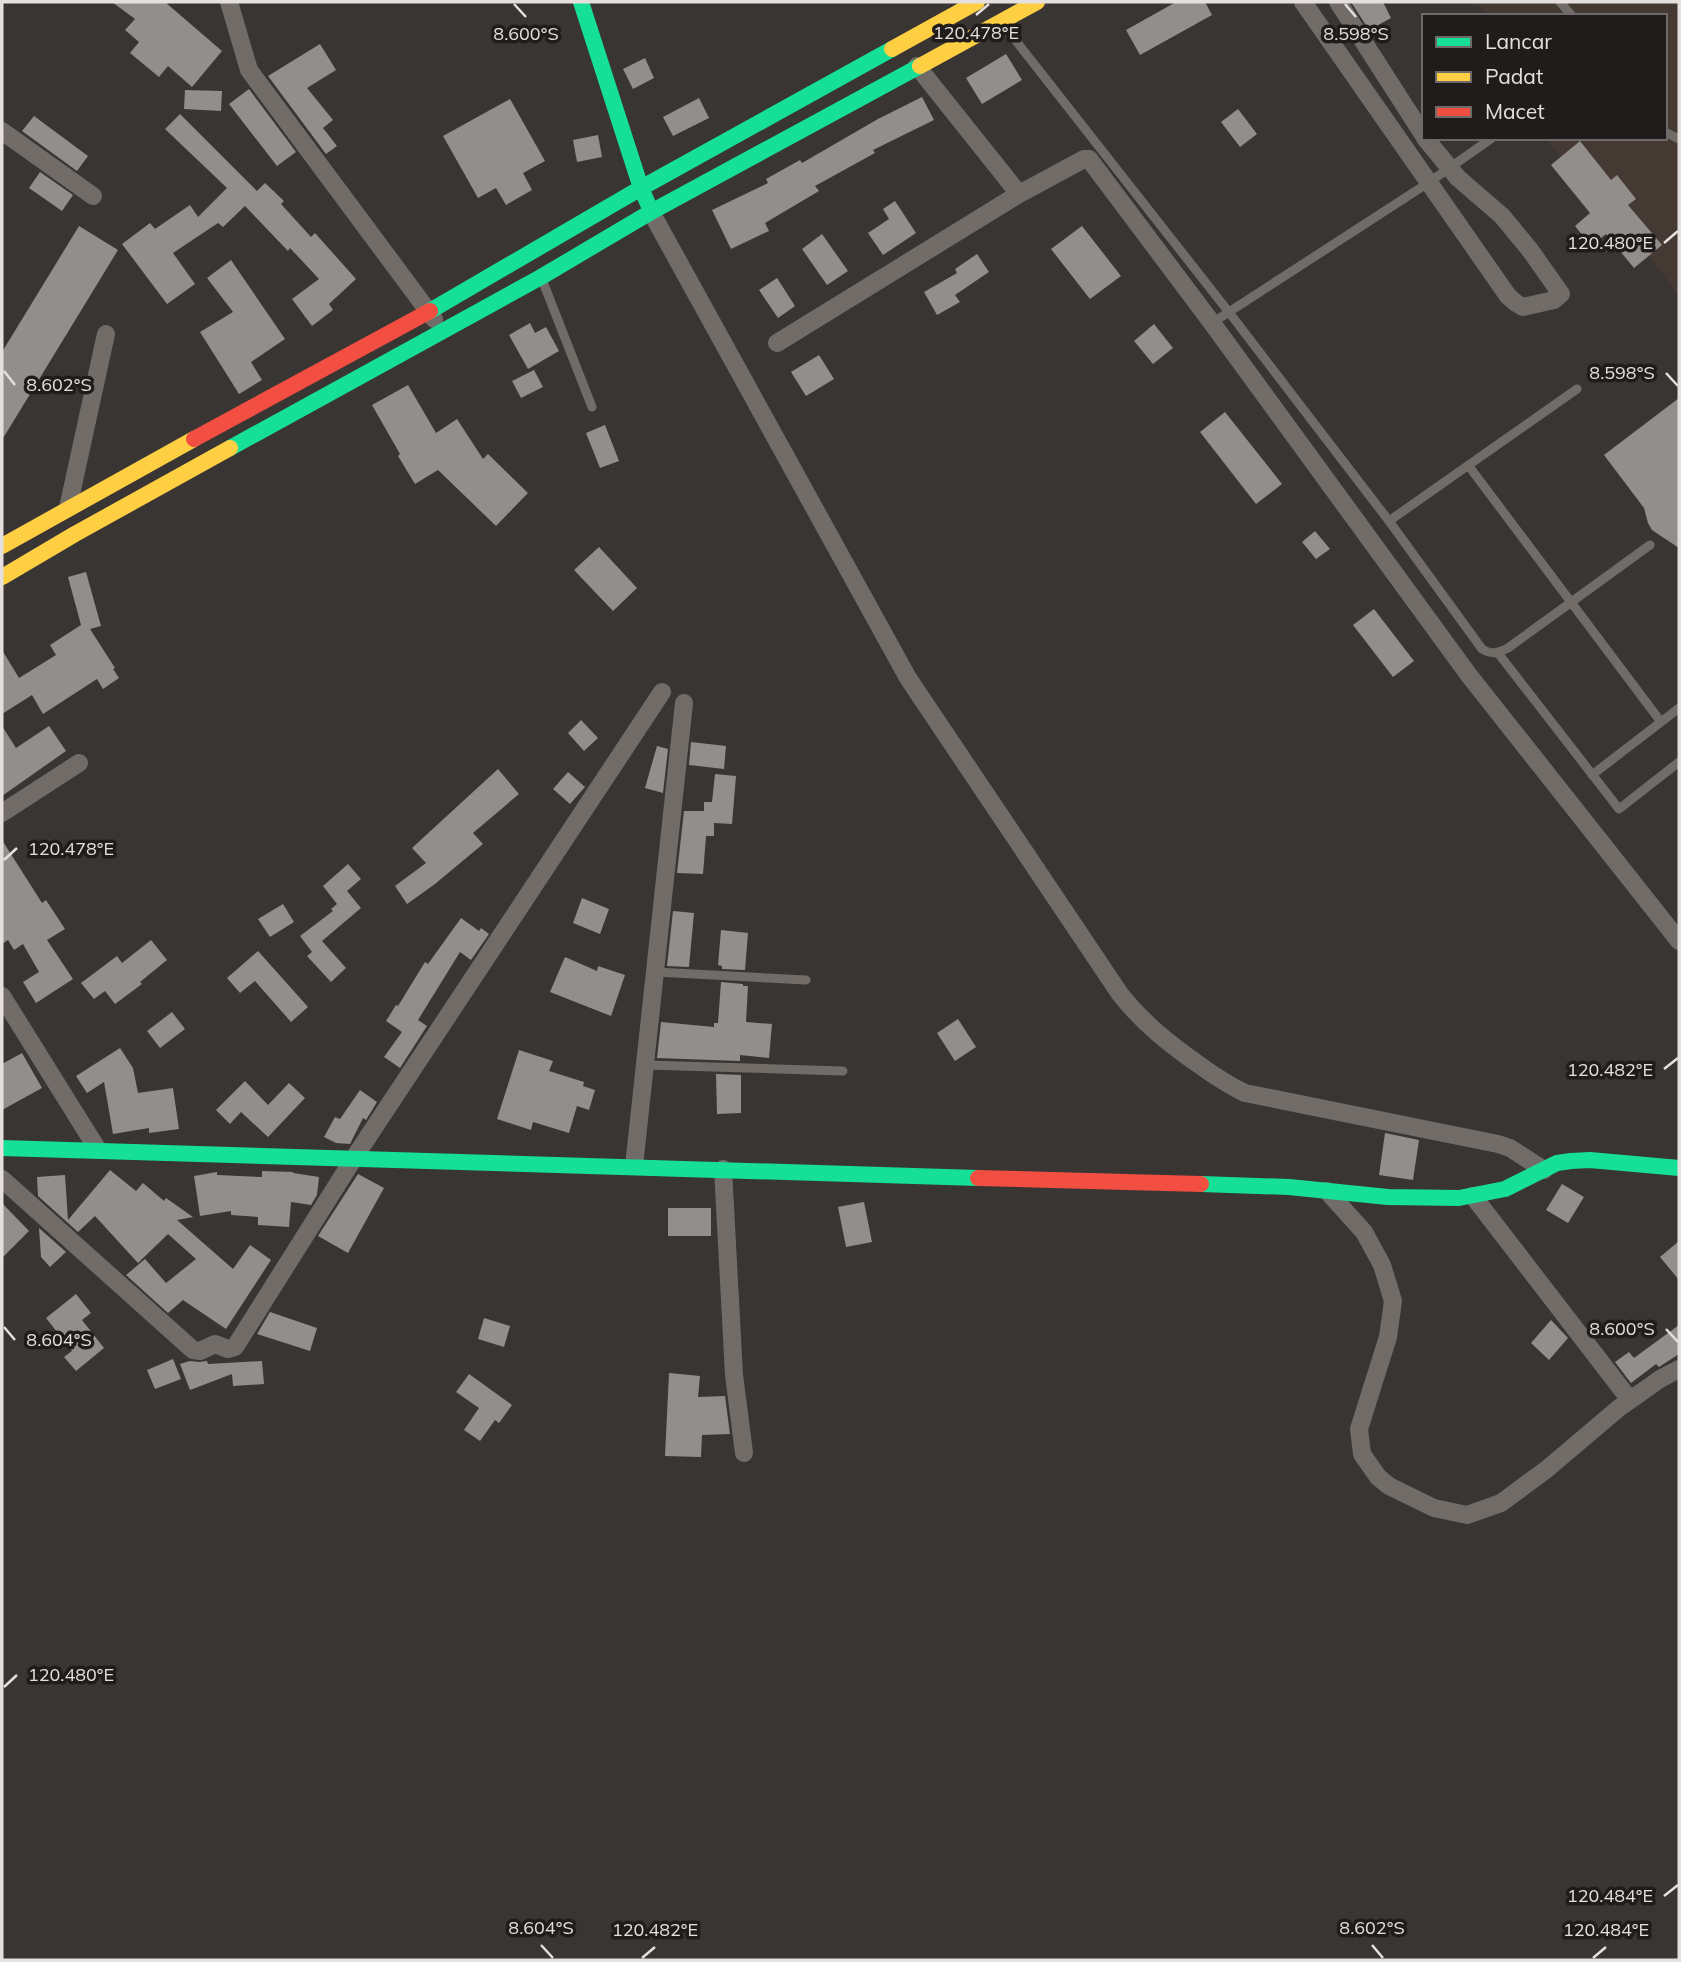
<svg xmlns="http://www.w3.org/2000/svg" width="1681" height="1962" font-family="Mulish,sans-serif">
  <style>
    .built { fill: #453934 }
    .building { fill: #928e8c }
    .lines { fill: none; stroke-linecap: round; stroke-linejoin: round }
    .lane { stroke: #716c67; stroke-width: 9 }
    .street { stroke: #716c67; stroke-width: 18 }
    .fast { stroke: #16e098; stroke-width: 16 }
    .slow { stroke: #ffcf43; stroke-width: 16 }
    .jam { stroke: #f24e42; stroke-width: 16 }
    .ticks { fill: none; stroke: #e5e0de; stroke-width: 2.5 }
    .ticks-label { font-size: 18px; text-anchor: middle; fill: #e5e0de; stroke: #1f1c1b; stroke-width: 7; stroke-linejoin: round; paint-order: stroke }
  </style>
  <rect width="100%" height="100%" fill="#393533"/>
  <path class="built" d="M1477,2H1679V296L1649,256L1634,268L1606,234L1591,246L1575,226L1590,213L1551,165L1560,157L1546,138H1665V16H1482L1484,13Z"/>
  <path class="building" d="M112,2H165L222,51L192,87L168,66L159,77L130,53L139,42L125,30L135,19Z
    M1176,2H1205L1212,15L1140,55L1126,30Z
    M1351,2H1383L1391,18L1369,30Z
    M320,44L336,70L307,88L333,120L323,128L337,146L326,154L268,76Z
    M1006,54L1022,80L982,104L966,78Z
    M645,58L654,78L633,89L623,69Z
    M249,89L296,152L277,166L229,104Z
    M185,90L222,91L221,111L184,109Z
    M922,97L934,120L873,150L875,153L815,186L819,191L765,223L769,231L731,249L712,210L768,183L766,179L800,160L802,163L878,119Z
    M699,98L709,118L673,136L663,117Z
    M510,99L545,161L523,173L532,190L506,205L496,188L478,198L443,136Z
    M1238,109L1257,134L1240,147L1221,122Z
    M180,114L257,191L265,183L284,201L281,204L311,237L315,233L356,279L329,304L333,310L312,326L292,299L319,279L290,248L288,251L245,206L223,227L218,223L173,253L195,284L167,304L122,244L150,223L155,229L190,205L198,217L227,188L165,129Z
    M34,116L88,156L77,171L22,131Z
    M598,135L602,157L577,162L573,140Z
    M1580,141L1611,180L1617,175L1636,199L1628,205L1662,245L1634,268L1606,234L1591,246L1575,226L1590,213L1551,165Z
    M40,172L73,195L62,211L29,188Z
    M895,201L916,233L883,255L868,233L889,219L883,209Z
    M79,226L118,250L2,440V352Z
    M1082,226L1121,276L1090,299L1051,249Z
    M822,234L848,271L827,285L802,249Z
    M977,254L989,272L955,295L960,302L937,315L924,292L957,273L955,269Z
    M231,260L285,339L251,362L262,380L239,394L200,332L233,312L207,278Z
    M777,278L795,306L778,318L759,290Z
    M530,323L535,333L546,327L559,351L528,369L509,335Z
    M1154,324L1173,348L1153,364L1134,341Z
    M819,355L834,379L806,396L791,372Z
    M534,370L543,387L521,398L512,381Z
    M408,385L436,433L457,419L483,459L488,454L528,493L496,526L438,470L415,484L398,456L400,454L372,405Z
    M1679,398V548L1652,530L1648,523L1644,508L1604,455Z
    M1225,412L1282,484L1256,504L1200,432Z
    M605,425L619,461L600,468L586,433Z
    M1315,531L1330,549L1316,559L1302,542Z
    M599,547L637,588L613,611L574,570Z
    M86,572L101,626L90,629L115,668L113,669L119,678L103,689L97,679L43,714L32,695L2,714V650L19,678L56,655L50,645L81,625L68,577Z
    M1374,609L1414,661L1393,677L1353,625Z
    M581,720L598,738L584,751L568,733Z
    M2,726L16,748L49,726L66,751L2,796Z
    M691,742L726,746L724,769L689,765Z
    M657,746L668,749L663,793L645,788Z
    M498,769L519,794L473,833L483,844L435,884L407,904L395,886L426,863L412,848Z
    M568,772L585,787L570,804L553,789Z
    M715,774L736,776L732,824L714,823V836H706L703,874L677,873L684,811H704V802H712Z
    M2,840L42,903L46,900L65,929L47,940L73,979L36,1003L23,982L39,972L23,944L14,950L8,940L2,944Z
    M348,864L361,879L347,891L361,908L322,941L346,968L331,982L307,956L312,952L300,936L333,911L331,909L337,904L323,886Z
    M582,898L609,909L600,934L573,923Z
    M283,904L294,922L270,937L258,919Z
    M673,911L694,913L689,967L667,966Z
    M461,918L479,931L481,928L489,934L471,960L460,952L418,1020L427,1026L400,1068L384,1057L402,1032L386,1021L396,1005L398,1006L425,962L428,964Z
    M721,930L748,933L745,970L722,969V966L718,965Z
    M151,940L167,960L140,982L142,984L115,1004L105,991L94,999L81,983L117,956L122,963Z
    M258,951L308,1007L291,1022L255,981L240,993L227,978Z
    M565,957L597,971L598,966L625,975L611,1016L550,992Z
    M721,982L743,984V986H748L746,1022L772,1024L769,1058L740,1055V1061L657,1058L661,1022L714,1027V1023H718Z
    M172,1012L185,1029L160,1048L147,1031Z
    M958,1019L976,1047L955,1061L937,1033Z
    M120,1048L133,1068L138,1093L173,1088L179,1129L149,1133V1128L113,1134L104,1082L87,1093L76,1076Z
    M519,1050L553,1061L549,1071L584,1082L583,1086L595,1090L589,1110L577,1106L569,1133L533,1122L531,1130L497,1119Z
    M22,1053L42,1088L2,1110V1064Z
    M716,1074L741,1075V1113L717,1114Z
    M245,1081L268,1105L289,1083L305,1098L268,1137L241,1112L230,1124L216,1110Z
    M360,1090L377,1102L366,1120L363,1118L350,1144L336,1143L324,1137L335,1117L340,1119Z
    M1385,1133L1419,1140L1413,1180L1379,1175Z
    M110,1170L136,1191L143,1183L164,1201L166,1198L193,1217L177,1220L233,1269L250,1245L271,1260L226,1329L183,1300L168,1313L126,1275L145,1259L166,1283L196,1259L168,1234L138,1263L95,1216L78,1232L38,1196L37,1177L65,1175L68,1220Z
    M262,1171L293,1172V1173L319,1177L317,1195L311,1205L291,1202L289,1227L258,1225V1217L231,1215V1211L200,1216L194,1176L217,1172V1175L262,1177Z
    M358,1174L384,1188L348,1253L318,1236Z
    M1562,1184L1584,1197L1568,1223L1546,1210Z
    M864,1202L872,1242L846,1247L838,1207Z
    M2,1203L29,1231L2,1258Z
    M668,1208H711V1236H668Z
    M39,1228L66,1252L50,1267L41,1257Z
    M1679,1241V1280L1660,1257Z
    M76,1294L91,1313L82,1320L104,1348L76,1371L64,1357L72,1351L46,1318Z
    M270,1312L317,1328L310,1351L257,1334Z
    M484,1318L510,1326L504,1347L478,1339Z
    M1551,1320L1568,1338L1549,1360L1531,1343Z
    M1679,1325V1354L1659,1367L1656,1364L1631,1383L1615,1362L1629,1352L1634,1358Z
    M173,1359L181,1379L155,1389L147,1370Z
    M190,1361L199,1362L207,1361L208,1364L262,1361L264,1384L233,1386L232,1374L190,1390L180,1364Z
    M669,1373L700,1376L698,1397L725,1396L730,1434L702,1435L701,1457L665,1456Z
    M469,1374L512,1405L499,1423L495,1420L480,1441L464,1430L479,1408L456,1392Z"/>
  <g class="lines">
    <path class="lane" d="M1560,2L1572,16
      M1005,27L1228,311L1389,521L1577,389
      M1665,132L1679,139
      M543,282L592,407
      M1212,323L1428,183L1492,138
      M1468,465L1661,722
      M1389,521L1482,649C1492,655 1498,653 1508,648L1650,545
      M1498,653L1619,809L1679,762
      M1592,775L1679,708
      M656,972L806,980
      M646,1065L843,1071"/>
    <path class="street" d="M229,2L249,70L434,319
      M1303,2L1508,296L1516,303L1523,307L1554,300L1561,294L1530,250L1502,216L1458,178L1425,138
      M1338,2L1424,136
      M917,66L1019,194
      M2,131L93,196
      M651,212L908,678L1120,994C1143,1023 1168,1043 1198,1064C1213,1075 1228,1085 1245,1093L1498,1144L1510,1148L1544,1170
      M777,343L1019,194L1084,159H1089L1212,323L1468,674L1679,941
      M68,508L106,334
      M2,813L79,763
      M2,996L98,1150
      M634,1166L684,703
      M723,1169L734,1375L744,1453
      M2,1179L193,1350L200,1351L215,1344L228,1349L235,1347L354,1158L662,692
      M1327,1191L1364,1232L1382,1265L1393,1301L1388,1337L1359,1429L1362,1454L1378,1477L1389,1486L1434,1508L1467,1515L1501,1503L1547,1469L1619,1408L1660,1379L1679,1369
      M1473,1196L1630,1400"/>
    <path class="fast" d="M581,2L641,188L648,204
      M430,311L641,188L892,49
      M230,448L541,277L651,212L920,66
      M2,1148L978,1178
      M1201,1184L1289,1187L1388,1197L1459,1198L1505,1189L1557,1163L1571,1161L1590,1160L1679,1168"/>
    <path class="slow" d="M892,49L977,2
      M920,66L1037,2
      M2,546L194,439
      M2,577L75,534L230,448"/>
    <path class="jam" d="M194,439L430,311
      M978,1178L1201,1184"/>
  </g>
  <path class="ticks" d="M514,4L526,17M1345,4L1356,17M976,15L989,4M1664,243L1678,231M4,371L15,385M1666,373L1678,386M4,860L17,848M1664,1069L1678,1058M4,1327L15,1340M1666,1329L1678,1342M4,1687L17,1675M1664,1896L1678,1885M541,1945L553,1958M1372,1945L1383,1958M642,1958L655,1947M1593,1958L1606,1947"/>
  <g class="ticks-label">
    <text x="976" y="39">120.478°E</text>
    <text x="526" y="40">8.600°S</text>
    <text x="1356" y="40">8.598°S</text>
    <text x="1610" y="249">120.480°E</text>
    <text x="1622" y="379">8.598°S</text>
    <text x="59" y="391">8.602°S</text>
    <text x="71" y="855">120.478°E</text>
    <text x="1610" y="1076">120.482°E</text>
    <text x="1622" y="1335">8.600°S</text>
    <text x="59" y="1346">8.604°S</text>
    <text x="71" y="1681">120.480°E</text>
    <text x="1610" y="1902">120.484°E</text>
    <text x="541" y="1934">8.604°S</text>
    <text x="1372" y="1934">8.602°S</text>
    <text x="655" y="1936">120.482°E</text>
    <text x="1606" y="1936">120.484°E</text>
  </g>
  <rect width="1681" height="1962" fill="none" stroke="#e5e0de" stroke-width="7"/>
  <rect x="1422" y="14" width="245" height="126" fill="#1f1c1b" stroke="#6e6a69" stroke-width="2"/>
  <rect x="1436" y="37" width="35" height="10" fill="#16e098" stroke="#6e6a69" stroke-width="2"/>
  <text x="1485" y="49" font-size="21" fill="#e5e0de">Lancar</text>
  <rect x="1436" y="72" width="35" height="10" fill="#ffcf43" stroke="#6e6a69" stroke-width="2"/>
  <text x="1485" y="84" font-size="21" fill="#e5e0de">Padat</text>
  <rect x="1436" y="107" width="35" height="10" fill="#f24e42" stroke="#6e6a69" stroke-width="2"/>
  <text x="1485" y="119" font-size="21" fill="#e5e0de">Macet</text>
</svg>
